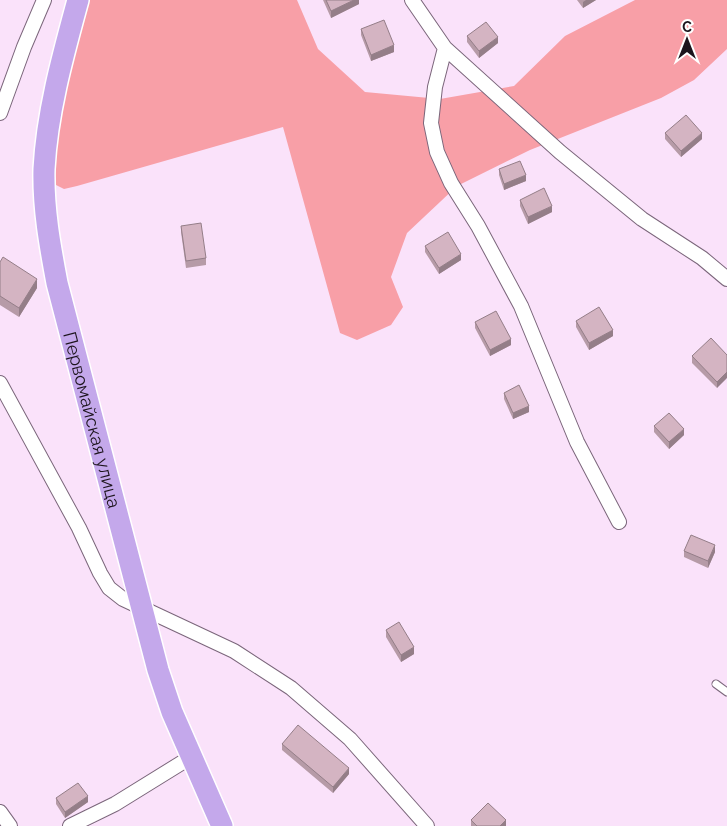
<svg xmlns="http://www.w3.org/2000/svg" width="727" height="826" font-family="Raleway,sans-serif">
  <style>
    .green { fill: #f89fa7 }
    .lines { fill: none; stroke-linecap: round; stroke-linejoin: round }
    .service-casing { stroke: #7b667b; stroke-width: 9 }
    .minor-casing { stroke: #7b667b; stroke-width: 16 }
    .primary-casing { stroke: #fff; stroke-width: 24 }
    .service { stroke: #fff; stroke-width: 7 }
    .minor { stroke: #fff; stroke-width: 14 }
    .primary { stroke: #c4a8eb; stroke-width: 21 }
    .wall { fill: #b69ba7 }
    .shaded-wall { fill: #947e88 }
    .building { fill: #d4b4c2; stroke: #947e88 }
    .labels { text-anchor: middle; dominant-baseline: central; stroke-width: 4.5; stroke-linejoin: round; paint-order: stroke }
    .street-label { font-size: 18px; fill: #1c141c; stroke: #fff }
  </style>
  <rect width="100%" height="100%" fill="#fae2fa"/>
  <path class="green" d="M88,0H297L318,49L365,92L440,99L514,86L565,36L635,0H727V49L694,80L661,98L530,150L457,186L407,233L391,277L403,307L391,325L357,340L340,333L283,127L77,186L64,189L56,185C52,164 56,141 60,120C67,79 78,40 88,0Z"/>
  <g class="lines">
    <defs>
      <path id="service" d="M716,684L727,692"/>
      <path id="minor" d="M412,0L445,48L560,152L642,219L702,258L727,279
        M445,48L435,87L431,123L437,152L451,183L478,226L521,306L577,442L619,522
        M0,113L24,47L44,0
        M0,383L79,528L100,573L109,588L123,599L234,651L291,688L350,739L427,826
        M0,812L10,826
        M70,826L115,804L191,757"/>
      <g id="primary">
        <path id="s1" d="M78,0C63,55 47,112 44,169C43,208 50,246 57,283L158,670L172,712L222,826"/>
      </g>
    </defs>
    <use href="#service" class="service-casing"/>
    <use href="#minor" class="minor-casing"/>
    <use href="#primary" class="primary-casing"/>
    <use href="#service" class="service"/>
    <use href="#minor" class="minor"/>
    <use href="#primary" class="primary"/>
  </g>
  <path class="wall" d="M323,0H359V4L331,18Z
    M577,0H596L583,8Z
    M361,29L394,52L371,61L361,35Z
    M467,36L498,43L479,58L467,42Z
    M665,133L702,139L681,157L665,139Z
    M499,169L526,181L504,190L499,175Z
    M520,200L552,212L528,224L520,206Z
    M181,226L206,258V265L186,268L181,232Z
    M425,246L461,260L439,274L425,252Z
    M0,262L37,288L19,317L0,305Z
    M576,321L613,336L589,350L576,327Z
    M475,322L511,345L490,356L475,328Z
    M727,355L717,388L692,363V356Z
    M504,393L529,412L513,419L504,399Z
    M654,426L684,435L669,449L654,432Z
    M684,551L715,552L708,568L684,557Z
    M386,630L414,654L401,662L386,637Z
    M282,744L349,774L333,793L282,750Z
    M56,798L88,802L65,818L56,804Z
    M471,820L506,826H471Z"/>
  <path class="shaded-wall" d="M354,0H359V4L331,18V11Z
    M586,0H596L583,8V2Z
    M498,37V43L479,58V51Z
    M394,45V52L371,61V55Z
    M702,133V139L681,157V151Z
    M526,175V181L504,190V184Z
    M552,206V212L528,224V217Z
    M461,254V260L439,274V268Z
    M37,279V288L19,317V308Z
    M613,330V336L589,350V343Z
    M511,339V345L490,356V350Z
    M727,372V378L717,388V382Z
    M529,406V412L513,419V413Z
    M684,429V435L669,449V442Z
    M715,545V552L708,568V561Z
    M414,647V654L401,662V655Z
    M349,768V774L333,793V787Z
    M88,796V802L65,818V812Z
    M506,820V826H500Z"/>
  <path class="building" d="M326,0H354L331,11Z
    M384,20L394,45L371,55L361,29Z
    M486,22L498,37L479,51L467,36Z
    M686,115L702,133L681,151L665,133Z
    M520,161L526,175L504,184L499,169Z
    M544,188L552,206L528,217L520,200Z
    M201,223L206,258L186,261L181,226Z
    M448,232L461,254L439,268L425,246Z
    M3,257L37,279L19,308L0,296V262Z
    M599,307L613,330L589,343L576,321Z
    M496,311L511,339L490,350L475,322Z
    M711,338L727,355V372L717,382L692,356Z
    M519,385L529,406L513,413L504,393Z
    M669,413L684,429L669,442L654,426Z
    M691,535L715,545L708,561L684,551Z
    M399,622L414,647L401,655L386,630Z
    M298,725L349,768L333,787L282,744Z
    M78,783L88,796L65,812L56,798Z
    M488,803L506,820L500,826H477L471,820Z"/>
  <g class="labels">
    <g class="street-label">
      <text stroke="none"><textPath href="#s1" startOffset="429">Первомайская улица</textPath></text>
    </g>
  </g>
  <g transform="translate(687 40)" stroke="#ffffff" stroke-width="4" paint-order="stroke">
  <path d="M0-4L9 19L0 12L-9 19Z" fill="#1c141c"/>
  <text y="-8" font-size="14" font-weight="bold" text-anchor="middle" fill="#1c141c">С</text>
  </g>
</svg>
